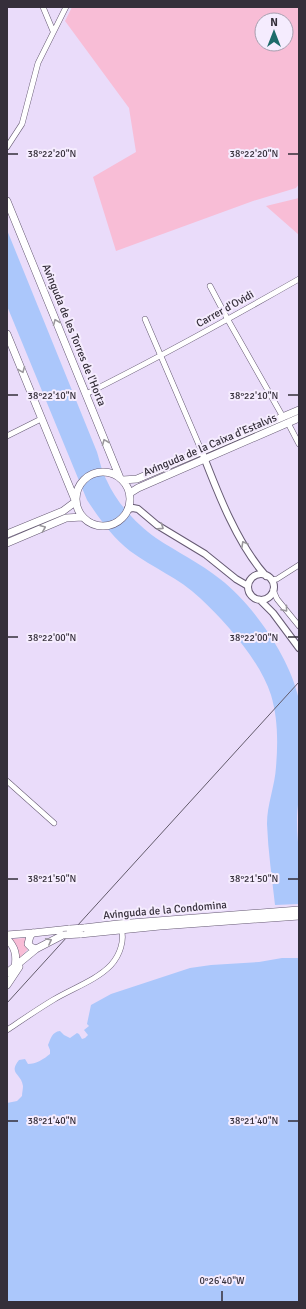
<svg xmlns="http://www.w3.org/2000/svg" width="306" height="1309" font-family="Signika,sans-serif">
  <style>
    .green { fill: #f8bdd6; fill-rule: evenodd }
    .water { fill: #abc7fb }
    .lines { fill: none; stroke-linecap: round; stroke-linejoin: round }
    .minor-casing { stroke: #665a73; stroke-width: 6 }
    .tertiary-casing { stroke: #665a73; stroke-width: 8 }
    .secondary-casing { stroke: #665a73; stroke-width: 8 }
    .minor { stroke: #fff; stroke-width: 5 }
    .tertiary { stroke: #fff; stroke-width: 6 }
    .secondary { stroke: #fff; stroke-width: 7 }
    .tram { stroke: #625a6a; stroke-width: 1 }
    .secondary-bridge-casing { stroke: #665a73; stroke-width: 8; stroke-linecap: butt }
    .secondary-bridge { stroke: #fff; stroke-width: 7 }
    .oneway { stroke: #9a979c }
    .ticks { fill: none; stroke: #352f3a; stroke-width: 1.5 }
    .labels { text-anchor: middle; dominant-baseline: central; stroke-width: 4; stroke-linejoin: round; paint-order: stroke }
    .street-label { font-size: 11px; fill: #352f3a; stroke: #f5ecfe }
    .ticks-label { font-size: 10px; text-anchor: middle; fill: #352f3a; stroke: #f5ecfe; stroke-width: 4; stroke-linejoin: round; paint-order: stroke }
  </style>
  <rect width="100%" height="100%" fill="#eadcfa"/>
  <path class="green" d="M72,7H299V184L296,188L253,201L116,251L93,177L136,152L129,108L65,21ZM262,20H286V44H262Z
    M299,198V235L266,206Z
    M26,938L28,949L19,959L11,939Z"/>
  <path class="water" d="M7,230L97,452C100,462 102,472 107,481C116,502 137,525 156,538C177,552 200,563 220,579C252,603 289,657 298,696C301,705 299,717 299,726C299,750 299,775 299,799C295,819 298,837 299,857C300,873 299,888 299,904L275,905C272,878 268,851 267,824C267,804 275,786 276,767C278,743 278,718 271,695C260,661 226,622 200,598C179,578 153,568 130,551C113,538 99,518 87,500L7,306Z
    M282,958H299V1302H7V1103L17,1101L22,1096C22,1093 23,1089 23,1086C21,1073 8,1074 19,1060L25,1059L28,1064C36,1064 44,1059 50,1054V1050L48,1045C51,1038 52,1032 60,1031L64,1035L70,1038L77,1033L79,1034L82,1039L85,1038L88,1035L84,1030L89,1026L87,1024L91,1005L111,994L190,968L211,965L259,962Z"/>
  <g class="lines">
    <defs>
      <path id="minor" d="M43,7L53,31
        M7,147L22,124L38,63L66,7
        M210,286L228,320L283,417
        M145,319L202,452
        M86,394C158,358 229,319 299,279
        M288,423L299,444
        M7,436L41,419
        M272,580L277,579L299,565
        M273,590L277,599L299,626
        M7,781L54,823
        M7,1030C22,1020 38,1009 53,1000C71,989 97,980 111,965C120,955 125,940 121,928"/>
      <path id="tertiary" d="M202,452C217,491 237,544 266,576
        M128,509L133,508L138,509L157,525L205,554L236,579L248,586
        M248 587a13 13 0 1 1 26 0a13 13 0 1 1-26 0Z
        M260,600L273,613L299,648"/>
      <path id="secondary" d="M7,201L120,478
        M7,334L75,500
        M76 499a27 27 0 1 1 54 0a27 27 0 1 1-54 0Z
        M123,480L137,479L299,410
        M130,493L138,488L299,418
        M7,534L63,511L75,502
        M7,543L66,518L82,517
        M84,928L118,924L299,910
        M33,933L30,936L28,944L31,947L36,949
        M80,934L160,926L299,916
        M7,935L33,933L70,929
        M7,939C15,947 17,955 15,967
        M7,973L36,949L63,935
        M7,985L19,967"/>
    </defs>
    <use href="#minor" class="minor-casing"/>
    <use href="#tertiary" class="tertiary-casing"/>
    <use href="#secondary" class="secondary-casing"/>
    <use href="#minor" class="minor"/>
    <use href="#tertiary" class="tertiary"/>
    <use href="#secondary" class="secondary"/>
    <path class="tram" d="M7,1003L299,682"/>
    <defs>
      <path id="secondary-bridge" d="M70,929L84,928
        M63,935L80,934"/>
    </defs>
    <use href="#secondary-bridge" class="secondary-bridge-casing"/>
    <use href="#secondary-bridge" class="secondary-bridge"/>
  </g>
  <defs><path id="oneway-chevron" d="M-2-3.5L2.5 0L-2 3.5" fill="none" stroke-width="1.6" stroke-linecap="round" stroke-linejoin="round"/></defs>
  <g class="oneway">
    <use href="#oneway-chevron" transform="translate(56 322) rotate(-112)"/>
    <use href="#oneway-chevron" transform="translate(22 370) rotate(68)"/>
    <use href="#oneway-chevron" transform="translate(105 442) rotate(-112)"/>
    <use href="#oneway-chevron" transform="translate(161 527) rotate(33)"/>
    <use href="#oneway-chevron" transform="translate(43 528) rotate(-23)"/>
    <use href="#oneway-chevron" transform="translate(244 544) rotate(-119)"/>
    <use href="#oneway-chevron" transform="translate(285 609) rotate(51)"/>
    <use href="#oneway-chevron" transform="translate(49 941) rotate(-28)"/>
  </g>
  <path class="ticks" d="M8,154H18M288,154H298M8,395H18M288,395H298M8,637H18M288,637H298M8,879H18M288,879H298M8,1121H18M288,1121H298M222,1291V1301"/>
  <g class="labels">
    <g class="street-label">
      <text transform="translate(225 309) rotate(-29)">Carrer d'Ovidi</text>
      <text transform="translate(74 335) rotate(68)">Avinguda de les Torres de l'Horta</text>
      <text transform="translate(210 445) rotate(-23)">Avinguda de la Caixa d'Estalvis</text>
      <text transform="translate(165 910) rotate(-5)">Avinguda de la Condomina</text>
    </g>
  </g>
  <g class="ticks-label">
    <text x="52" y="157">38°22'20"N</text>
    <text x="254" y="157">38°22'20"N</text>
    <text x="52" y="399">38°22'10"N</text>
    <text x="254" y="399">38°22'10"N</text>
    <text x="52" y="641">38°22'00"N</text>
    <text x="254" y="641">38°22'00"N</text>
    <text x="52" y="882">38°21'50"N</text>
    <text x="254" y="882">38°21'50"N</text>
    <text x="52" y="1124">38°21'40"N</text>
    <text x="254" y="1124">38°21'40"N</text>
    <text x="222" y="1284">0°26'40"W</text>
  </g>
  <rect width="306" height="1309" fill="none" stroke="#352f3a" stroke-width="16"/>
  <g transform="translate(274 32)"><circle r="19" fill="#f5ecfe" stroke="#a8a0b0"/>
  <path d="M0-3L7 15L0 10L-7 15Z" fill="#1d6a6a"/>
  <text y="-6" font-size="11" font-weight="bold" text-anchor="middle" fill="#352f3a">N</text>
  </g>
</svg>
